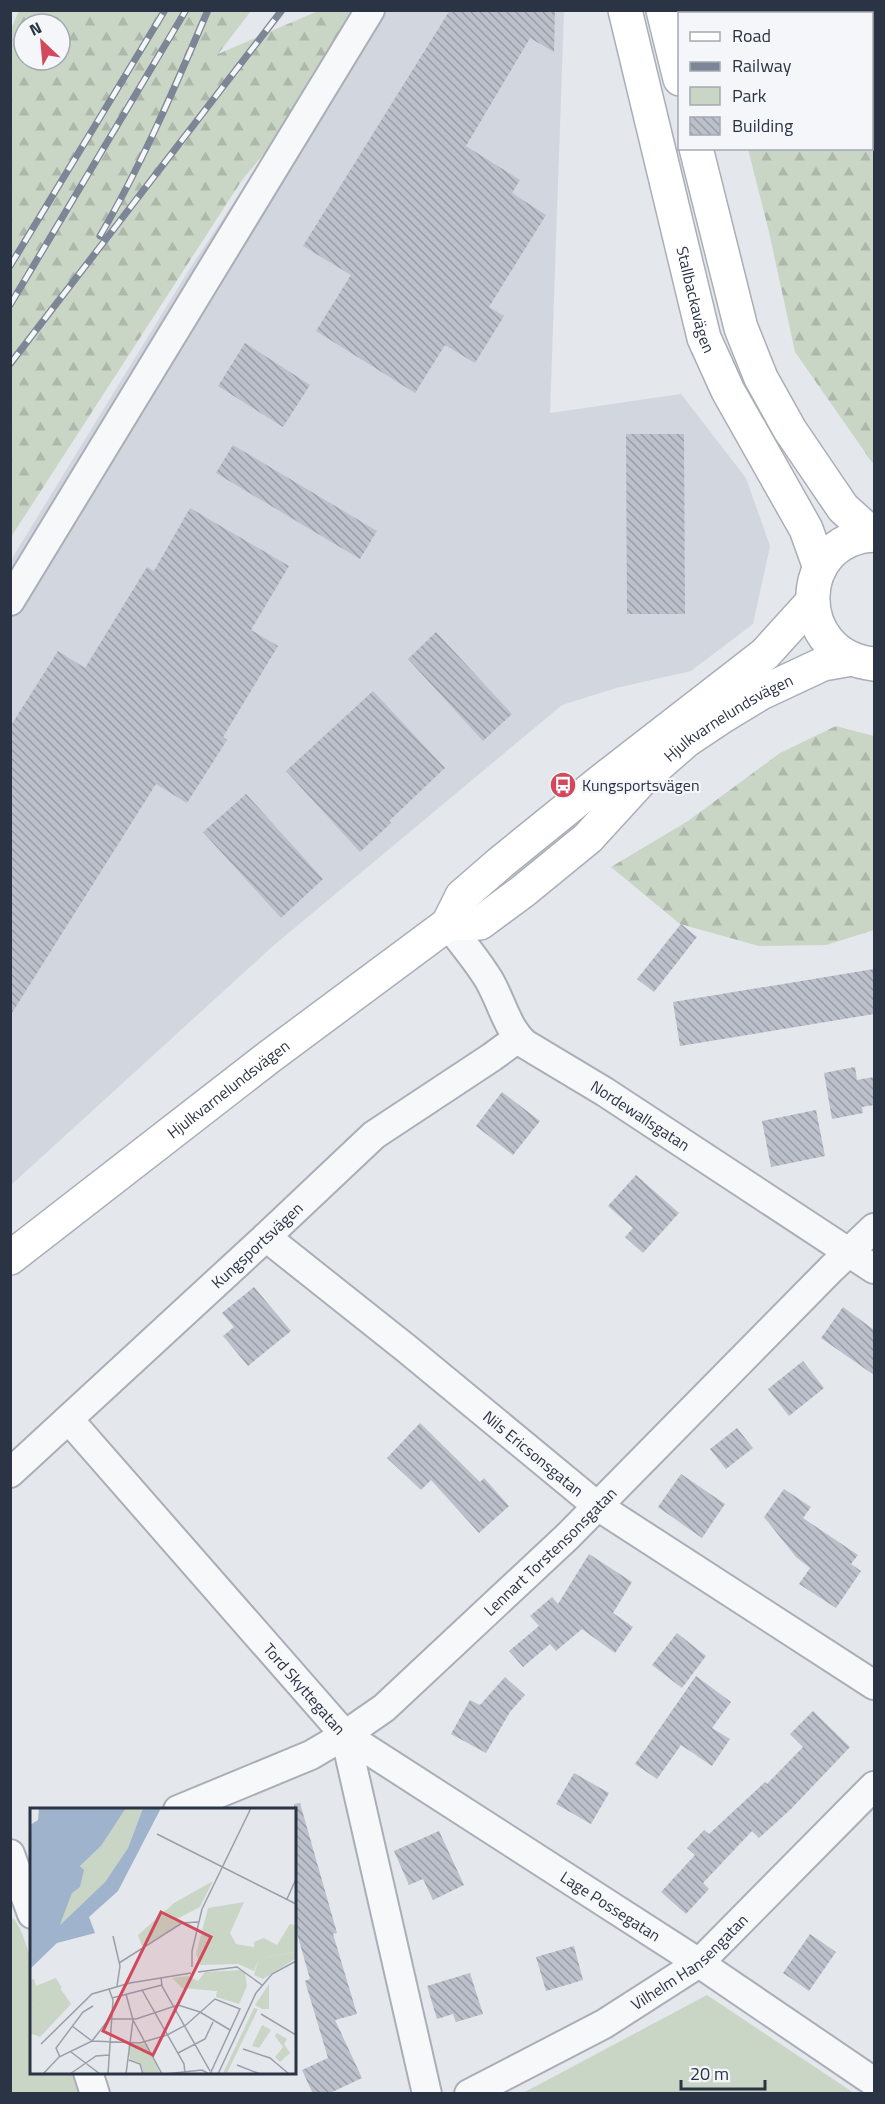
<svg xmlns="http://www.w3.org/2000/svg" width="885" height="2104" font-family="'Titillium Web',sans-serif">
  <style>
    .built { fill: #d2d6de }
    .forest { fill: url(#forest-firs); fill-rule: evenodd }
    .green { fill: #c9d6c5 }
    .building { fill: url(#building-back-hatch) }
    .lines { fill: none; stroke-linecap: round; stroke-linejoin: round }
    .street-casing { stroke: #a9aeb7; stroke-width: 32 }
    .secondary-casing { stroke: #a9aeb7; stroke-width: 36 }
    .street { stroke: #f7f8fa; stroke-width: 28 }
    .secondary { stroke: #fff; stroke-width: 33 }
    .rail-casing { stroke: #7d8696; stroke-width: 7 }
    .rail { stroke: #f4f6f9; stroke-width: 4.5; stroke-dasharray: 14; stroke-linecap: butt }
    .labels { text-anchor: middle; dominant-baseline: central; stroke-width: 4.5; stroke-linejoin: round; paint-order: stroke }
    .street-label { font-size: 16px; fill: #2b3445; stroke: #f4f6f9 }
    .poi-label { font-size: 16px; fill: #2b3445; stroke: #f4f6f9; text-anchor: start }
    .inset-road { fill: none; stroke: #9a9fa9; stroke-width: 1.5 }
    .view { fill: #d1495b; fill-opacity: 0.15; stroke: #d1495b; stroke-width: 3 }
    .inset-edge { fill: none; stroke: #2b3445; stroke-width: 3 }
  </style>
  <defs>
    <pattern id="forest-firs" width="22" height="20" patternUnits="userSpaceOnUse" patternTransform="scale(1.5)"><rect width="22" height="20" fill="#c9d6c5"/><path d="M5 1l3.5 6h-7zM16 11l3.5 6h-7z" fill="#adb8ab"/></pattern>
    <pattern id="building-back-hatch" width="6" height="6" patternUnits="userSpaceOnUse" patternTransform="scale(1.5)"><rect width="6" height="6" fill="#bbc0ca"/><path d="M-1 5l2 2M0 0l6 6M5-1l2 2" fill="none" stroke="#989da6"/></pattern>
  </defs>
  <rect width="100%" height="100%" fill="#e4e7ec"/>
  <path class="built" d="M384,11H564L550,413L681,394L746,478L770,546L753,624L691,671L616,688L562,705L273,946L11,1185V560L189,270L267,152Z"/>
  <path class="forest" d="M19,11H251L218,54L318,11H383L242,180L11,537L10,31ZM24,24H60V60H24Z
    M712,11H874V465L795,352L769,232L748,149L872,148V14H713Z
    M836,726L874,736V930L826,945L759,946L680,924L611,867L688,821L780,753Z"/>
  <path class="green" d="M10,1917L15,1920L22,1933L31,1959L32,2072L74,2073L83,2093H11Z
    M707,1995L854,2093H523Z"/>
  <path class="building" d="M450,10H555L554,52L530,38L466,146L520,180L512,193L546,215L489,307L504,316L475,363L445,345L415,393L316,331L351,275L303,246Z
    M245,343L310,385L283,427L218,386Z
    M626,434H684L685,614H627Z
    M233,445L377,531L360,559L216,473Z
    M190,508L289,566L251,630L278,646L223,737L227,740L187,803L156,784L10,1016V727L58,651L85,668L147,567L154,571Z
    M436,632L512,714L483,741L408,659Z
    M373,691L445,768L389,821L391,823L360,852L286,771Z
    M246,794L323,879L281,918L203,832Z
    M681,924L697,937L654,992L637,979Z
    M874,969V1014L680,1046L673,1002Z
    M855,1067L857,1080L874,1077V1105L862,1107L863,1113L832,1119L824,1073Z
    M502,1092L540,1121L513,1155L476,1126Z
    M816,1110L825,1156L771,1167L762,1121Z
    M636,1175L679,1213L643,1253L625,1237L633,1228L608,1206Z
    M254,1287L291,1331L248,1366L223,1336L234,1327L222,1313Z
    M843,1307L874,1330V1375L821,1338Z
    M803,1361L824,1388L789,1416L768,1389Z
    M420,1423L480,1482L484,1478L509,1506L479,1533L431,1480L421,1490L387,1458Z
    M737,1428L753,1448L726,1469L710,1449Z
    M681,1474L725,1504L702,1538L658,1507Z
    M784,1489L811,1507L803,1518L858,1555L851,1564L861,1571L836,1608L799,1584L810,1568L796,1557L764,1517Z
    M589,1554L632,1582L613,1613L633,1627L615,1653L582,1629L556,1651L550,1644L523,1667L509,1651L539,1626L530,1616L552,1597L558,1604Z
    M677,1633L706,1656L682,1688L652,1665Z
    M696,1676L731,1702L712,1728L730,1739L712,1766L681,1745L657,1779L635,1764Z
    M505,1677L525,1695L510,1712L486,1753L451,1734L470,1700L480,1705Z
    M813,1711L850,1747L791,1809L759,1838L752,1831L703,1883L709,1889L686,1914L661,1892L695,1855L687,1848L704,1830L709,1834L765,1782L767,1784L803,1747L790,1734Z
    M574,1773L609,1793L591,1824L556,1804Z
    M300,1803L337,1933L333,1934L357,2014L335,2020L362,2078L328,2094H313L302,2070L328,2058L305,1981L310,1979L294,1923V1804Z
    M439,1831L464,1885L433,1900L423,1879L409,1885L394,1851Z
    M810,1934L836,1952L809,1991L783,1973Z
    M574,1946L583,1980L546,1991L536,1957Z
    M470,1973L483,2014L456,2022L453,2014L437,2019L427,1986Z"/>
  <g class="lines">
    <defs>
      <g id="street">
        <path d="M10,601L370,10"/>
        <path id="s1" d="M448,924C461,942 477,960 489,980C502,1002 506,1027 525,1044L605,1092L874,1269"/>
        <path id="s2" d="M266,1237L407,1349L596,1505L874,1685"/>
        <path id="s3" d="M70,1421L345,1735L427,2094"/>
        <path id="s4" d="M10,1473L266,1237L374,1135L492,1057L518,1038"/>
        <path id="s5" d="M345,1735L699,1963L874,2082"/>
        <path id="s6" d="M178,1810L311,1755L345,1735L384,1708L568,1536L831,1269L874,1228"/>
        <path d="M10,1854L32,1914"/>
        <path d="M88,2072L95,2094"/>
        <path id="s7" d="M469,2094L604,2024L699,1963L874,1786"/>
      </g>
      <g id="secondary">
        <path id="s8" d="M625,10L704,338L728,391L806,529L820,568"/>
        <path d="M663,10L680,79"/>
        <path d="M696,148L741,328L761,378L790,430L843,508L873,535"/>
        <path d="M874,535C793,539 792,656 874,664"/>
        <path id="s9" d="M448,924L480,923L522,892L588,838L641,780L687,740L720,718L761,693L823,664L852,659"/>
        <path id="s10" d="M10,1258L269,1057L448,924L462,896L500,863L600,782L765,654L812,602"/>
      </g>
    </defs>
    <use href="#street" class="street-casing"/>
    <use href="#secondary" class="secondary-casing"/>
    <use href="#street" class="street"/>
    <use href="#secondary" class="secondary"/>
    <defs>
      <path id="rail" d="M100,236C142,164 175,87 208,10
        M10,266L165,10
        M10,305L186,10
        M10,364L282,10"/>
    </defs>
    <use href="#rail" class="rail-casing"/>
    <use href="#rail" class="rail"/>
  </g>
  <defs>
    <symbol id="bus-disc" viewBox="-11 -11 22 22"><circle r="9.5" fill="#d1495b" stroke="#f4f6f9"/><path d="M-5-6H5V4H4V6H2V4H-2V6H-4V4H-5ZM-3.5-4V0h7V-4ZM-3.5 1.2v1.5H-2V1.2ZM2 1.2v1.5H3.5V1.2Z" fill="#fff"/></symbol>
  </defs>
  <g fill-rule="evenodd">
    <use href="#bus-disc" x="548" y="770" width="30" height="30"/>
  </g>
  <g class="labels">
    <g class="street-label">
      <text stroke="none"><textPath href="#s8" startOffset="298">Stallbackavägen</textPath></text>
      <text stroke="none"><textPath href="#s9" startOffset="356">Hjulkvarnelundsvägen</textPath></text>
      <text stroke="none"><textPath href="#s10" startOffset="276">Hjulkvarnelundsvägen</textPath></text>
      <text stroke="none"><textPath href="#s1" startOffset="279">Nordewallsgatan</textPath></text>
      <text stroke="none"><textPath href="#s4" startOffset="336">Kungsportsvägen</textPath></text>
      <text stroke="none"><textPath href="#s2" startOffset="344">Nils Ericsonsgatan</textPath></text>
      <text stroke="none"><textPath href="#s6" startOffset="459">Lennart Torstensonsgatan</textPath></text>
      <text stroke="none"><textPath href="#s3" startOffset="356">Tord Skyttegatan</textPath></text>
      <text stroke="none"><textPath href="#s5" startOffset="316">Lage Possegatan</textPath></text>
      <text stroke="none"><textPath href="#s7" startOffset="258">Vilhelm Hansengatan</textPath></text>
    </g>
    <g class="poi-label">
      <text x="582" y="785">Kungsportsvägen</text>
    </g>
  </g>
  <g transform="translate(30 1808)">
    <rect width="266" height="266" fill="#e4e7ec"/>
    <path d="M265,144V151L233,171L224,167L228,153L240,158L237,149ZM239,176V201H232L225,197ZM232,217L241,222L229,240L222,238ZM247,225L257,231L254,236L260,245L250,254L245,249L253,239L245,228Z" fill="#c9d6c5"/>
    <path d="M96,0H113L98,40L75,74L30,117L42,85L50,77L53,62L50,58L71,38ZM183,73L170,99L143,113L156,114L112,138L108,127L144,95ZM214,94L200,125L206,136L224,139V134L234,130L247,137L260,116L265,117V144L237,149L243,161L239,163L228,153L224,163L208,156L170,157L166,146L178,100ZM211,162L215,165L217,178L209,196L186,189L187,183L152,180L142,170L158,168L168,173L175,164ZM26,170L32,180L0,198V172L4,171L6,178ZM224,200L228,201L197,265H193Z" fill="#c9d6c5"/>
    <path d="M30,180L41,196L10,229L0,225V198ZM116,236L130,265H114L110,255L100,251L98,237Z" fill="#c9d6c5"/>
    <path d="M9,0H96L71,38L50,58L54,62L50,79L42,85L30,117L75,74L98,40L113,0H131L88,83L59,109L65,125L27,135L0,161V17L8,12Z" fill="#9fb4cc"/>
    <path class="inset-road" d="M127,26L266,96M257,91L266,71M83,128L90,158L87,178M89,155L152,115L168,114M162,159V143L172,101L221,0M168,164L207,159L232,177M131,169L132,178L180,263M112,182L154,256L155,266M96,186L103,212L96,266M82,190L132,177M231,206L266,227M103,212L132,266M42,218L62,233L79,211H106L148,197L170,204L200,222M11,236L62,186L100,175L161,165M213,241L240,250L259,266M41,244L70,266M148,245L175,231L183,214M30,249L26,240L53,204L63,198M99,252L110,256L113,266M207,257L230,266M13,266L29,249L62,233L110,235L137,227L156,217L185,191L210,201L180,266M40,266L66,248L79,247M78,266L83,192L79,181M135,266L172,262L179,266M188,266L226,185L242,166L266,153"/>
    <path class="view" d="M131,104L181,129L123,247L73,223Z"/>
    <rect width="266" height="266" class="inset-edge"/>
  </g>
  <rect width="885" height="2104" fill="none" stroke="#2b3445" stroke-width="24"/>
  <rect x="678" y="12" width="195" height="138" fill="#f4f6f9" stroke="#a4a8b1" stroke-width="1.5"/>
  <rect x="690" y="32" width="30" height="9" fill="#ffffff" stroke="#a4a8b1" stroke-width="1.5"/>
  <text x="732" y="42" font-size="18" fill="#2b3445">Road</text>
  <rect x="690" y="62" width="30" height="9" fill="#7d8696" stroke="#a4a8b1" stroke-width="1.5"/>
  <text x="732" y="72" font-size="18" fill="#2b3445">Railway</text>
  <rect x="690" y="87" width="30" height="18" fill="#c9d6c5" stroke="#a4a8b1" stroke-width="1.5"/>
  <text x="732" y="102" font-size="18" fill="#2b3445">Park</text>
  <rect x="690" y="117" width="30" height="18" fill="url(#building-back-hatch)" stroke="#a4a8b1" stroke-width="1.5"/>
  <text x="732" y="132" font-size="18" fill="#2b3445">Building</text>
  <g transform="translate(42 42) rotate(334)"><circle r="28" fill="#f4f6f9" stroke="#a4a8b1" stroke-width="1.5"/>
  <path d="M0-4.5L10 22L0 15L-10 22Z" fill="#d1495b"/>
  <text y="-9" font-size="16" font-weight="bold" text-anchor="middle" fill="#2b3445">N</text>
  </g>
  <path d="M681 2080v9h84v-9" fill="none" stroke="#2b3445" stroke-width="3"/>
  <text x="690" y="2080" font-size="18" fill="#2b3445" stroke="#f4f6f9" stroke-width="4.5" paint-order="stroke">20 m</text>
</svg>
